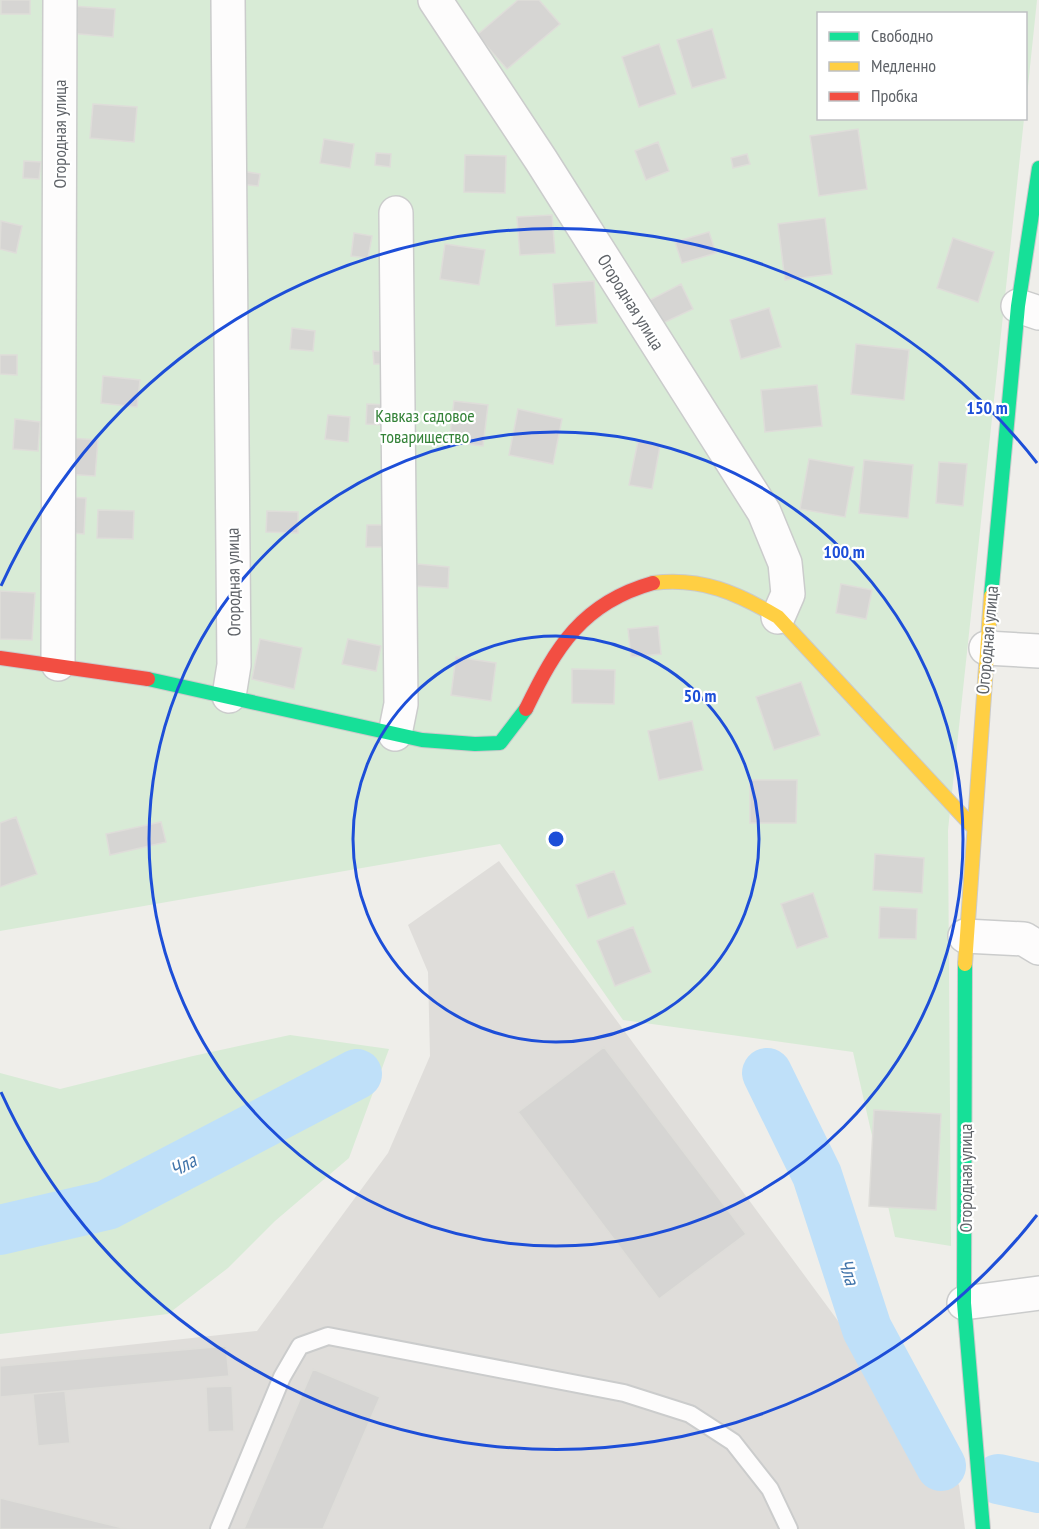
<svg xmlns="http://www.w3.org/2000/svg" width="1039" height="1529" font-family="'PT Sans Narrow',sans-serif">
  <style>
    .industrial { fill: #dfddda }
    .green { fill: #d8ebd6 }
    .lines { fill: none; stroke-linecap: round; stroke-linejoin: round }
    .river { stroke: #bfe0f9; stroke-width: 50 }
    .building { fill: #d6d5d3; stroke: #deddd9; stroke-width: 1.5 }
    .lane-casing { stroke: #cbcccc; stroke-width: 20 }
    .street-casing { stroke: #cbcccc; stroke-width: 36 }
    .fast-casing { stroke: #cacacb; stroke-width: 16 }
    .slow-casing { stroke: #cacacb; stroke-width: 16 }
    .jam-casing { stroke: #cacacb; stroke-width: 16 }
    .lane { stroke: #fdfcfc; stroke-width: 16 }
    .street { stroke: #fdfcfc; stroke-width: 33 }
    .fast { stroke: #16e098; stroke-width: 14 }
    .slow { stroke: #ffcf43; stroke-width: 14 }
    .jam { stroke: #f24e42; stroke-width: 14 }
    .ring { fill: none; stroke: #1d4ed8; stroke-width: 3 }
    .labels { text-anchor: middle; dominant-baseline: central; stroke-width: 4.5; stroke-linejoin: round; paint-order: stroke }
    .street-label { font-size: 18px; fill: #5f6368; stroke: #fff }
    .park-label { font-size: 18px; fill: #348238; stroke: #fff }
    .water-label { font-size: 20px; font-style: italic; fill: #4174aa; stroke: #fff }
    .centre { fill: #1d4ed8; stroke: #fff; stroke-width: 3 }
    .ring-label { font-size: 18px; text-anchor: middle; font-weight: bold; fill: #1d4ed8; stroke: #fff; stroke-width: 4.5; stroke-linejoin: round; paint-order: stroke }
  </style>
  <rect width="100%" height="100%" fill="#efeeea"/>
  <path class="industrial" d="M499,861L959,1485L965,1529H0V1359L257,1331L388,1153L430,1056L428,972L408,925Z"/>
  <path class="green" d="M0,0H1037L1026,105V14H818V118L1024,119L948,830L951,1246L895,1237L853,1052L623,1020L500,844L0,931Z
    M290,1035L389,1049L349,1158L275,1221L228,1268L168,1314L0,1334V1073L60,1089L193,1056Z"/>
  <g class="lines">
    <path class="river" d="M767,1073L817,1175L867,1329L941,1466
      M0,1230L107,1205L357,1074
      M998,1479L1039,1488"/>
  </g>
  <path class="building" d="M1,0H30V14H1Z
    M518,0H539L560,24L507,69L477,35Z
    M71,6L115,9L113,37L69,33Z
    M712,29L726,78L692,88L677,40Z
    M659,44L676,94L639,107L622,57Z
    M93,104L137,107L134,142L90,138Z
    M858,129L867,189L819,196L810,136Z
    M324,139L354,144L350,168L320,163Z
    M658,142L669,171L646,180L635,151Z
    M376,153L391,154L390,167L375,165Z
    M747,154L750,164L733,168L731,158Z
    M465,155L506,156L505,193L464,192Z
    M24,161L41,162L39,179L23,178Z
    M241,171L260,174L258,186L239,184Z
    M552,215L555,253L520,255L517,217Z
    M825,218L832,274L785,280L778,224Z
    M1,221L22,226L16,253L0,249Z
    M709,232L716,253L682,263L675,242Z
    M354,233L372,236L368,258L351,256Z
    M953,238L994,252L978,302L937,288Z
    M445,244L485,250L479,285L440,279Z
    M594,281L597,323L556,326L553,284Z
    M681,284L693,309L661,324L650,300Z
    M769,308L781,347L741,359L730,320Z
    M292,328L315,331L313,351L290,349Z
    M856,344L909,350L904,400L851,394Z
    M373,351L387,352V364H374Z
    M0,355H17V375L0,374Z
    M103,376L140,380L137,407L101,403Z
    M817,385L822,426L765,432L761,390Z
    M454,401L488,405L483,446L449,442Z
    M367,404L386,405L385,425L366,424Z
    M518,409L562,419L553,464L509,455Z
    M328,415L350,417L348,442L325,439Z
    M15,419L40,422L38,451L13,449Z
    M68,438L98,440L95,476L66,474Z
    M638,441L660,446L652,489L629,485Z
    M809,459L854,467L845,517L800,509Z
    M864,460L913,465L908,518L859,513Z
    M939,462L967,464L963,506L936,503Z
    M66,497L86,498L84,534L64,532Z
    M98,510L134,511L133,539L97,538Z
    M267,511L298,512V533L266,532Z
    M367,525H389L388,547H366Z
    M417,564L449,567L448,588L415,586Z
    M841,584L872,590L866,619L836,613Z
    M0,591L35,593L32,640L0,639Z
    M658,626L661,654L631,657L628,629Z
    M260,639L302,648L294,689L252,679Z
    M348,639L381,646L376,671L342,664Z
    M456,657L496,663L491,701L451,695Z
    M572,669L615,670L614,704L572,703Z
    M801,682L820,735L774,750L756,697Z
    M692,721L703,770L659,780L648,731Z
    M750,780H797L796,823H750Z
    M16,817L37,874L0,887V823Z
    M161,822L166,842L110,855L106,834Z
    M875,854L924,858L922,893L873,890Z
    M614,871L626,904L588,918L576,885Z
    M813,893L828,937L797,948L781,904Z
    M880,907L917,909L916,939L879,938Z
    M633,927L651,972L615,986L597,941Z
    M604,1047L746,1234L659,1299L518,1112Z
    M874,1110L941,1114L936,1210L869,1206Z
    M226,1346L229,1376L0,1397V1366Z
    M313,1369L380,1397L323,1529H244Z
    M232,1386L234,1431L208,1432L206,1387Z
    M65,1391L70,1443L38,1446L33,1394Z
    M0,1498L127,1529H0Z"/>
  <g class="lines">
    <defs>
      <path id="lane" d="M219,1529L282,1377L300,1346L328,1336L624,1393L690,1414L733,1442L770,1489L789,1529"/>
      <path id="street" d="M228,0L234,665L229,696
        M435,0L541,160L764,512L785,563L788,594L778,617
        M1018,306L1039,313
        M986,648L1039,651
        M58,664L60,0
        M395,734L401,704L396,213
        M965,936L1024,939L1039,948
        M964,1303L1039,1293"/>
      <path id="fast" d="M991,596L1018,306L1039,168
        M148,679L422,740L475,744L500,743L526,709
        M965,964L964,1303L983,1529"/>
      <path id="slow" d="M653,583C702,577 737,593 778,617L973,827
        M965,964L991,596"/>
      <path id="jam" d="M0,658L148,679
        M526,709C556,647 582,603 653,583"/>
    </defs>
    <use href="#lane" class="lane-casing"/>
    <use href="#street" class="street-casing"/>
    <use href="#fast" class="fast-casing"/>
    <use href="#slow" class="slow-casing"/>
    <use href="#jam" class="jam-casing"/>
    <use href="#lane" class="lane"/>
    <use href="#street" class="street"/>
    <use href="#fast" class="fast"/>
    <use href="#slow" class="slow"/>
    <use href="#jam" class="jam"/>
  </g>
  <g class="ring">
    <circle cx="556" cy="839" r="203"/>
    <circle cx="556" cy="839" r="407"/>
    <path d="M1037 1215A610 610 0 0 1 1 1092M1 586A610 610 0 0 1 1037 463"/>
  </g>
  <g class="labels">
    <g class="street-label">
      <text transform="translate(59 134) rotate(-90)">Огородная улица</text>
      <text transform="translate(631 302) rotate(58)">Огородная улица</text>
      <text transform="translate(233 582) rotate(-91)">Огородная улица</text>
      <text transform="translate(987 640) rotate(-85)">Огородная улица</text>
      <text transform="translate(965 1178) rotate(-90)">Огородная улица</text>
    </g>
    <g class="park-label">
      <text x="425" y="415">Кавказ садовое<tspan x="425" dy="21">товарищество</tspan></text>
    </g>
    <g class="water-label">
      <text transform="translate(183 1165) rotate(-28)">Чла</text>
      <text transform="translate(849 1272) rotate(72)">Чла</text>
    </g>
  </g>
  <circle cx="556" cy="839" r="9" class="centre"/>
  <g class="ring-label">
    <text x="987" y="414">150 m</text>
    <text x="844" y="558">100 m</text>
    <text x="700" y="702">50 m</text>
  </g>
  <rect x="817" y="12" width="210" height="108" fill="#ffffff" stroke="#bfc1c3" stroke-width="1.5"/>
  <rect x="829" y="32" width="30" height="9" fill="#16e098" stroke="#bfc1c3" stroke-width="1.5"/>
  <text x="871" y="42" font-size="18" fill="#5f6368">Свободно</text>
  <rect x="829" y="62" width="30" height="9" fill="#ffcf43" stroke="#bfc1c3" stroke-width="1.5"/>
  <text x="871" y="72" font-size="18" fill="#5f6368">Медленно</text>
  <rect x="829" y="92" width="30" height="9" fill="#f24e42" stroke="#bfc1c3" stroke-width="1.5"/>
  <text x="871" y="102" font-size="18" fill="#5f6368">Пробка</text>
</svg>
